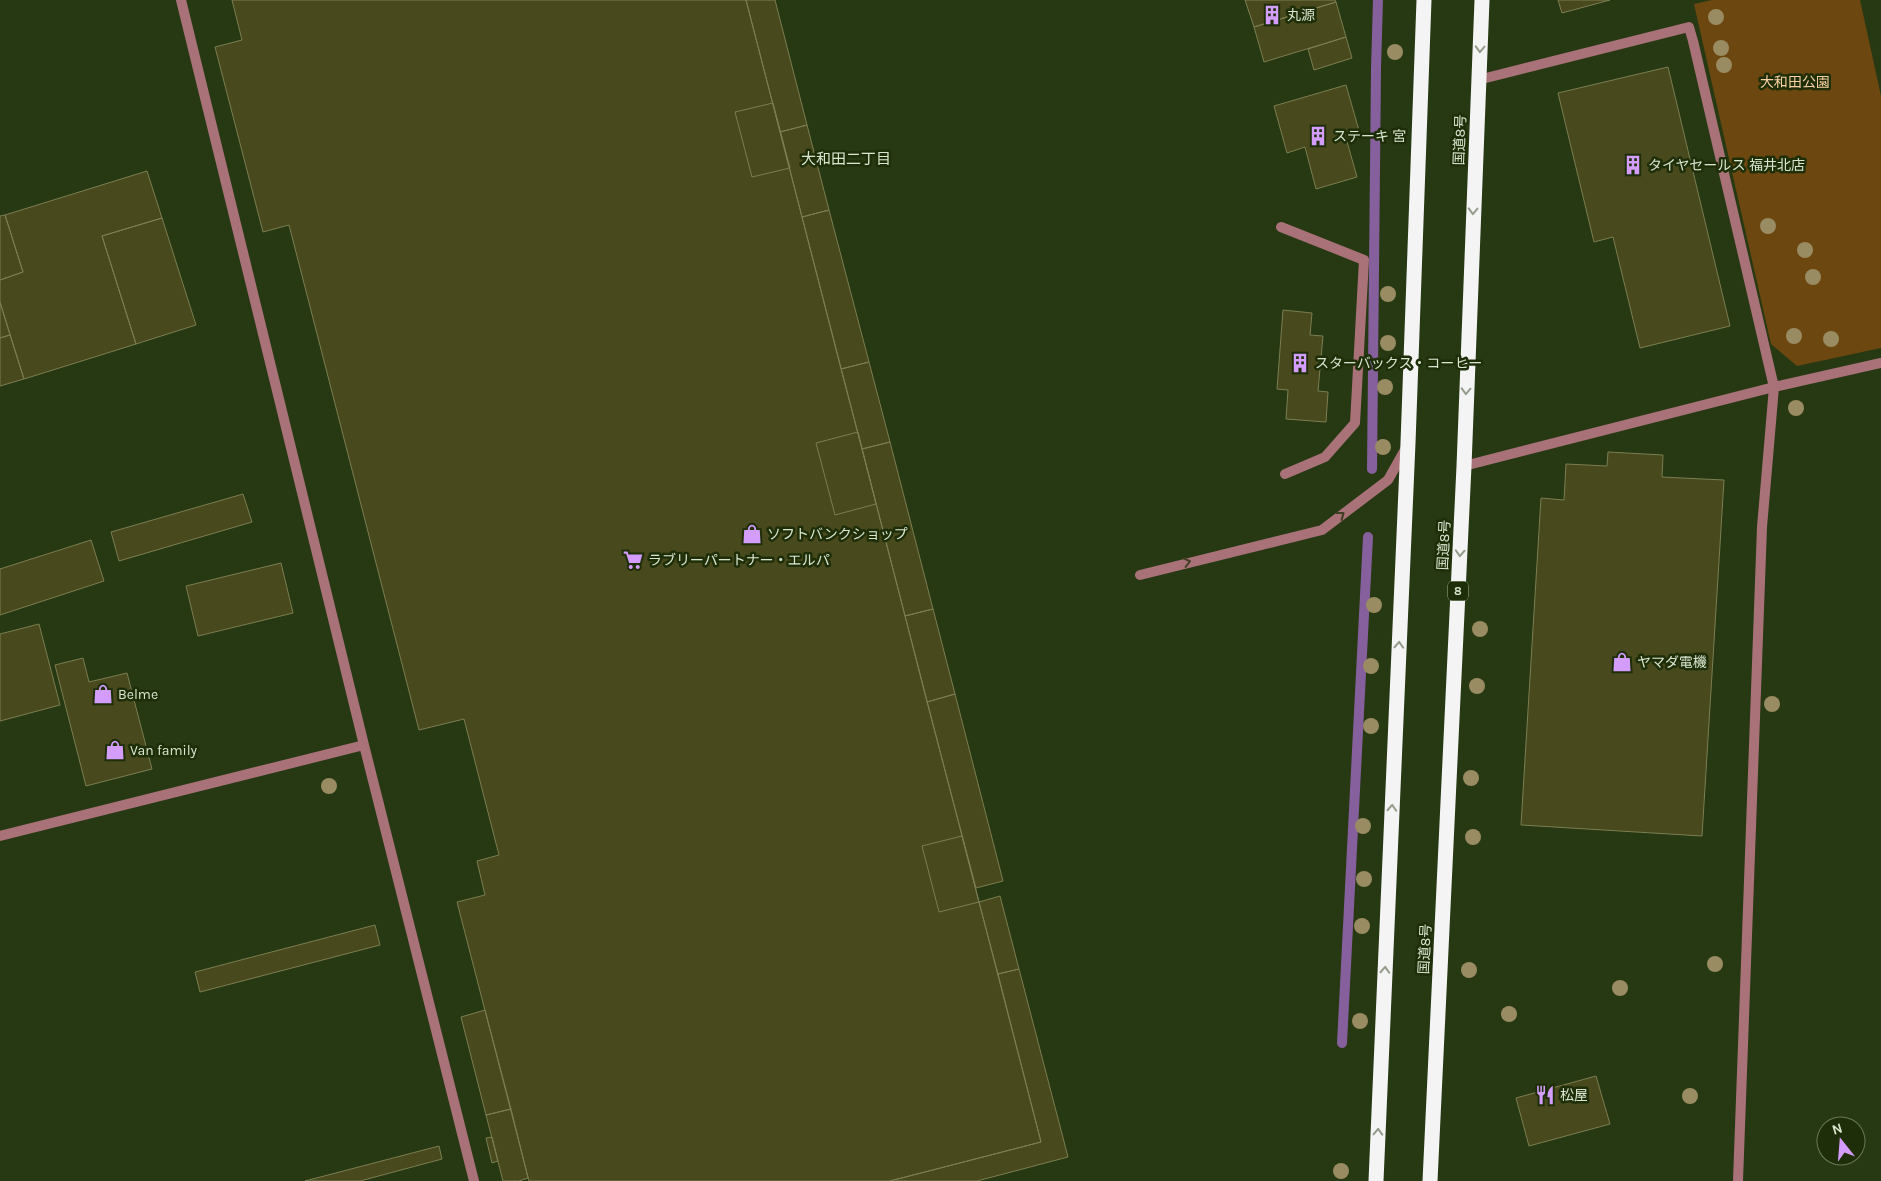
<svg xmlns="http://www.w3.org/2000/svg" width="1881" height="1181" font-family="Karla,'Noto Sans JP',sans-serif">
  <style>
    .green { fill: #6d4710 }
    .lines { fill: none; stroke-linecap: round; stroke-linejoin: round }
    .stream { stroke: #865f9d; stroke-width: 10 }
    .building { fill: #48491d; stroke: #7c7e51 }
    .lane { stroke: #a97279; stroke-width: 10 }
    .street { stroke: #a97279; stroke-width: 10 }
    .highway { stroke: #f4f4f4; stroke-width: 15 }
    .tree { fill: #9a8c62 }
    .oneway { stroke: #939b8a }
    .oneway2 { stroke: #403f24 }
    .labels { text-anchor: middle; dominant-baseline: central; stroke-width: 5; stroke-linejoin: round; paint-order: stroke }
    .shield { fill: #1d2e08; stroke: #a1ae93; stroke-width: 1 }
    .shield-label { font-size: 12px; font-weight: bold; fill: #d9e5cf }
    .poi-label { font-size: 14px; fill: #d9e5cf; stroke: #1d2e08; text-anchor: start }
    .park-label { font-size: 14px; fill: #f9d0a2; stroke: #1d2e08 }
    .street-label { font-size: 14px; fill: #d9e5cf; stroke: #1d2e08 }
    .neighbourhood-label { font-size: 15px; fill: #d9e5cf; stroke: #1d2e08 }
  </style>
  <rect width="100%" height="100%" fill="#273913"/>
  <path class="green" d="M1712,0H1860L1881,96V348L1797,366L1771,344L1694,4Z"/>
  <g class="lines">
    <path class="stream" d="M1372,469L1376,68L1378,0
      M1342,1043L1368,537"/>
  </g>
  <path class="building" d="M232,0H746L1041,1142L890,1181H529L457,902L485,895L477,861L499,855L464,719L419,730L289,225L263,232L215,47L242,40Z
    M746,0H775L807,125L780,132Z
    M1245,0H1335L1336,2L1254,27Z
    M1558,0H1610L1562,13Z
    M1336,2L1346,37L1264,62L1254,27Z
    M1346,37L1352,58L1314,70L1308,49Z
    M1668,67L1730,326L1640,348L1613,237L1594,242L1558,93Z
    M1346,85L1360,134L1346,138L1357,177L1316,189L1305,147L1287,153L1274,106Z
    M773,103L790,168L752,177L735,112Z
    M807,125L829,210L802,217L780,132Z
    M147,171L162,218L102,236L136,344L24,379L0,302V280L23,272L5,215Z
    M829,210L869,362L841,369L802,217Z
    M5,215L23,272L0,280V216Z
    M162,218L196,325L136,344L102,236Z
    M0,302L10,335L0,338Z
    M1283,310L1312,313L1310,335L1323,336L1318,391L1328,392L1326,422L1286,419L1288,390L1277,389Z
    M10,335L24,379L0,386V338Z
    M869,362L890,442L862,449L841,369Z
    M858,432L876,504L835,515L816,443Z
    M890,442L933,609L905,616L862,449Z
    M1608,452L1663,455L1662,477L1724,480L1702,836L1521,825L1541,498L1564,500L1566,464L1607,466Z
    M243,494L252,522L119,561L111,532Z
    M91,540L104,581L0,615V569Z
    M281,563L293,613L198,636L186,586Z
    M933,609L955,694L927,702L905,616Z
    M39,624L60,705L0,721V634Z
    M83,658L89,682L127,673L152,769L86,786L55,665Z
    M955,694L1003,881L976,888L927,702Z
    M962,836L979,902L939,912L922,846Z
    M1000,896L1019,969L998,974L979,902Z
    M375,925L380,945L200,992L195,972Z
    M1019,969L1068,1157L977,1181H890L1041,1142L998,974Z
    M485,1010L511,1109L486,1115L461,1017Z
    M1596,1076L1610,1124L1529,1146L1516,1098Z
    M511,1109L528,1178L519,1181H503L486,1115Z
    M492,1137L498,1161L492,1163L486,1138Z
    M439,1146L442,1159L360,1181H305Z"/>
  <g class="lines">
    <path class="lane" d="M1281,227L1364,260L1355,423L1325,457L1285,474
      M1140,575L1322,530L1388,480L1406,448"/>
    <path class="street" d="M181,0L364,745L474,1181
      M1478,80L1689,27L1693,41L1774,387L1762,527L1738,1181
      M1464,466L1774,387L1881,363
      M0,836L364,745"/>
    <path class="highway" d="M1376,1181L1408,443L1424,0
      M1430,1181L1464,466L1482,0"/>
  </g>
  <g class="tree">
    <circle cx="1716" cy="17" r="8"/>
    <circle cx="1721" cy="48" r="8"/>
    <circle cx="1395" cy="52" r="8"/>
    <circle cx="1724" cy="65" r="8"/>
    <circle cx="1768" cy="226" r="8"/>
    <circle cx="1805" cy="250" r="8"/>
    <circle cx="1813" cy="277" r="8"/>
    <circle cx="1388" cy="294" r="8"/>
    <circle cx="1794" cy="336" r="8"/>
    <circle cx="1831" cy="339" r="8"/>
    <circle cx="1388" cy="343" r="8"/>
    <circle cx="1385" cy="387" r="8"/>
    <circle cx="1796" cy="408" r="8"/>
    <circle cx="1383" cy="447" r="8"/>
    <circle cx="1374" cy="605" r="8"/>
    <circle cx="1480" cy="629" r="8"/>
    <circle cx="1371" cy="666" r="8"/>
    <circle cx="1477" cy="686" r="8"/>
    <circle cx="1772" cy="704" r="8"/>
    <circle cx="1371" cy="726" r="8"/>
    <circle cx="1471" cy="778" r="8"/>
    <circle cx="329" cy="786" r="8"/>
    <circle cx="1363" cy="826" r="8"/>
    <circle cx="1473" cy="837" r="8"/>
    <circle cx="1364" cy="879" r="8"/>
    <circle cx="1362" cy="926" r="8"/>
    <circle cx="1715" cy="964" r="8"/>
    <circle cx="1469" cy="970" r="8"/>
    <circle cx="1620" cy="988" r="8"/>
    <circle cx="1509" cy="1014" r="8"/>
    <circle cx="1360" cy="1021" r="8"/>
    <circle cx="1690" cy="1096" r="8"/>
    <circle cx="1341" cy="1171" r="8"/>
  </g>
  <defs><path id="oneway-chevron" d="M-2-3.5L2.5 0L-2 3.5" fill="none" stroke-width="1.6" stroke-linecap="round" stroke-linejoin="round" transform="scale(1.25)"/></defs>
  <g class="oneway">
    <use href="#oneway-chevron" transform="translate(1480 49) rotate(92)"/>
    <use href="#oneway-chevron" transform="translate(1473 211) rotate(92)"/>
    <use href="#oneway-chevron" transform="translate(1466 391) rotate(92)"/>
    <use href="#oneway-chevron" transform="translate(1460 553) rotate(93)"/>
    <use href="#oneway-chevron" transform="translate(1399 645) rotate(-87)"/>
    <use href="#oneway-chevron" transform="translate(1392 808) rotate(-87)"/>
    <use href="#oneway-chevron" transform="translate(1385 970) rotate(-87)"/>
    <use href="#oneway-chevron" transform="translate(1378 1132) rotate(-88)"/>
  </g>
  <g class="oneway2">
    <use href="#oneway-chevron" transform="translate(1341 515) rotate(-37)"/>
    <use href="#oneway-chevron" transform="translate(1187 562) rotate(-14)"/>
  </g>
  <defs>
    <symbol id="building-bare" viewBox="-9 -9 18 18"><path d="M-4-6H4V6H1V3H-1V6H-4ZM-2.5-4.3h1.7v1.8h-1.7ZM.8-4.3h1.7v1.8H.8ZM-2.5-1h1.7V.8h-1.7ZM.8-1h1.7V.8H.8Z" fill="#d49cfc" stroke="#1d2e08" stroke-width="2.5" paint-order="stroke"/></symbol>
    <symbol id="shop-bare" viewBox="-9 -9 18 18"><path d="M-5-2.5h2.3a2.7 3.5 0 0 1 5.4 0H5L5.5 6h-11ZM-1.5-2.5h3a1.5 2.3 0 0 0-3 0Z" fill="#d49cfc" stroke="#1d2e08" stroke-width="2.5" paint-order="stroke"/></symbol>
    <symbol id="supermarket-bare" viewBox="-9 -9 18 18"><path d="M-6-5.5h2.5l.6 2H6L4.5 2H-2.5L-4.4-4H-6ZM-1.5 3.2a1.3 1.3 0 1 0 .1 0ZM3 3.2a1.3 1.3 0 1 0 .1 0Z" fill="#d49cfc" stroke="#1d2e08" stroke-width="2.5" paint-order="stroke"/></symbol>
    <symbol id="restaurant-bare" viewBox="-9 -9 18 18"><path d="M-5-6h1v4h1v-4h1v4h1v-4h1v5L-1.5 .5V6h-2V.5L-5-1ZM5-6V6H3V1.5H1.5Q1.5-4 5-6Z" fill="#d49cfc" stroke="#1d2e08" stroke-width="2.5" paint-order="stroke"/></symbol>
  </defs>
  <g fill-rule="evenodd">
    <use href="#building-bare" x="1258" y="1" width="28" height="28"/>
    <use href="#building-bare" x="1304" y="122" width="28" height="28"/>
    <use href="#building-bare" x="1619" y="151" width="28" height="28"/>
    <use href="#building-bare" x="1286" y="349" width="28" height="28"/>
    <use href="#shop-bare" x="738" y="520" width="28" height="28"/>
    <use href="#supermarket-bare" x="619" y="546" width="28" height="28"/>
    <use href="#shop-bare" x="1608" y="648" width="28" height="28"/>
    <use href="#shop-bare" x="89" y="680" width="28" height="28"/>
    <use href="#shop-bare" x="101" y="736" width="28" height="28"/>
    <use href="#restaurant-bare" x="1531" y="1081" width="28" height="28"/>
  </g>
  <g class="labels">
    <rect class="shield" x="1448" y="581.5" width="20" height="19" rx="4"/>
    <g class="shield-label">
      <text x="1458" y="591">8</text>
    </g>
    <g class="poi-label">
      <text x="1287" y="15">丸源</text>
      <text x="1333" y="136">ステーキ 宮</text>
      <text x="1648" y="165">タイヤセールス 福井北店</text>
      <text x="1315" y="363">スターバックス・コーヒー</text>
      <text x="767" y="534">ソフトバンクショップ</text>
      <text x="648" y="560">ラブリーパートナー・エルパ</text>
      <text x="1637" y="662">ヤマダ電機</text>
      <text x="118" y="694">Belme</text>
      <text x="130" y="750">Van family</text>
      <text x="1560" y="1095">松屋</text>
    </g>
    <g class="park-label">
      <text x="1795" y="82">大和田公園</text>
    </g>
    <g class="street-label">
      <text transform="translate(1460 140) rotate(-88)">国道8号</text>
      <text transform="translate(1444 545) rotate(-87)">国道8号</text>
      <text transform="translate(1425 949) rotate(-87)">国道8号</text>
    </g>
    <g class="neighbourhood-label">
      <text x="846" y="159">大和田二丁目</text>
    </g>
  </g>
  <g transform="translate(1841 1141) rotate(343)"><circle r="24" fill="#1d2e08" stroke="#687758"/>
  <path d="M0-4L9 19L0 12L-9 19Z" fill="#d49cfc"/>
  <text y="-8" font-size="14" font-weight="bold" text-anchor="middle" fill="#d9e5cf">N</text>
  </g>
</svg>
